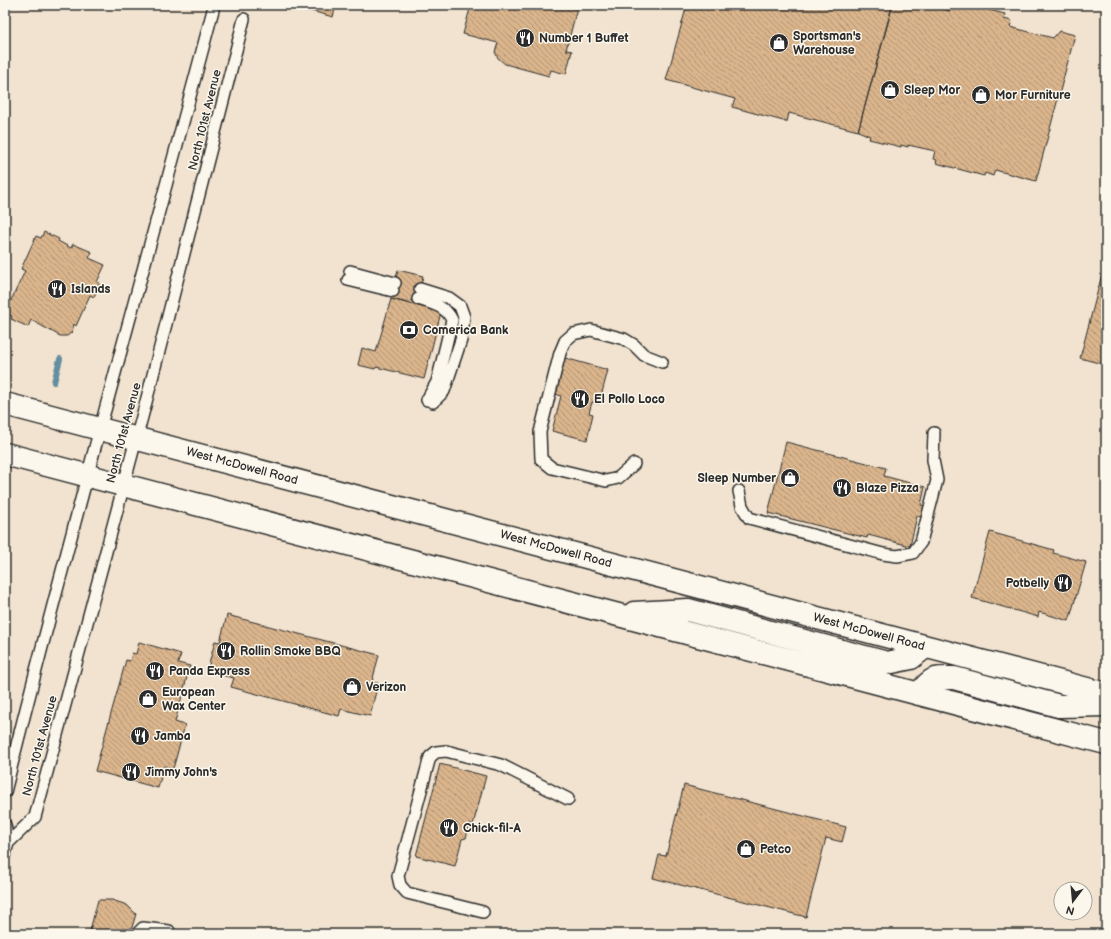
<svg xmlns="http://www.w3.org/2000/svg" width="1111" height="939" font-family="'Balsamiq Sans',sans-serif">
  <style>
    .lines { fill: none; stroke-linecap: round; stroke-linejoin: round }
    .stream { stroke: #668ea1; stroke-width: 6 }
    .building { fill: url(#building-back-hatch); stroke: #2b2b2b }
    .service-casing { stroke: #2b2b2b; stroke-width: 14 }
    .primary-casing { stroke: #2b2b2b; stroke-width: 25 }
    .service { stroke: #fbf7ec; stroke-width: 11 }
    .primary { stroke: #fbf7ec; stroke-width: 22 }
    .labels { text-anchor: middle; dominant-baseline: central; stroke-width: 3; stroke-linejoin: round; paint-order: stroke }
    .poi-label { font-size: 12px; font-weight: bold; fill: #2b2b2b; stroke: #fbf7ec; text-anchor: start }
    .street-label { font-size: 12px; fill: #2b2b2b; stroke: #fbf7ec }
  </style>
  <defs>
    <pattern id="building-back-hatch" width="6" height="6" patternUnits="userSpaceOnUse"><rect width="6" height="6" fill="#dab58c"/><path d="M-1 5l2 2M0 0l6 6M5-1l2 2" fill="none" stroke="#b19373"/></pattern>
  </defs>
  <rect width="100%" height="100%" fill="#f1e3cf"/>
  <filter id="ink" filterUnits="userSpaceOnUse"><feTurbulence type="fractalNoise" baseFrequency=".025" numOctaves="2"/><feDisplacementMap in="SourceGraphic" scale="8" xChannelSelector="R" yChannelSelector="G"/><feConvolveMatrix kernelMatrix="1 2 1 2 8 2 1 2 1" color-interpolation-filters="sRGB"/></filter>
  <g filter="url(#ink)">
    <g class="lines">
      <path class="stream" d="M54,382L60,359"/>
    </g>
    <path class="building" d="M305,5H336L333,17L304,9Z
      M471,5H578L566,50L572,51L566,74L551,70L549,76L505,64L498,58L495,52L498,43L463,34Z
      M687,5H887L892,6L858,131L789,113L787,122L732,107L735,99L666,80Z
      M893,5H928L950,11L952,5H969L1005,14L1004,19L1012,21L1010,27L1053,38L1059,31L1075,35L1036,181L995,170L993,176L985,173L984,176L936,163L937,160L933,159L935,151L908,145V147L901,145V147L869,139L870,136L858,131Z
      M44,232L59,239L58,241L71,248L73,244L92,252L89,258L105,265L97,282L100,283L94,297L90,295L76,326L74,324L72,332L67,336H60L31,320L28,327L11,319L12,316L5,313L25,271L21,269L36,236L41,238Z
      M1106,259V365L1080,358Z
      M398,270L423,276L416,305L391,299Z
      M391,299L441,312L424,379L376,367L375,369L358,365L362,348L376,352Z
      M565,358L608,370L599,404L592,402L589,413L593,414L587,440L552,431L561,396L556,394Z
      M786,442L886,468L884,476L925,487L921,505L925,506L921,517L917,516L910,546L868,535L867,538L768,513Z
      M990,532L1054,550L1053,553L1086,562L1069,621L1039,612L1038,617L972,598Z
      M227,615L379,655L372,682L378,683L370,716L341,709L339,716L231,687L234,678L207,672L215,641L220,642Z
      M139,642L181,654L178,663L190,666L175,722L185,725L173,769L164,766L158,788L95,771L126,660L130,661L132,653L136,654Z
      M440,764L486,776L473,825L470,824L466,838L462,839L455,866L416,856Z
      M684,785L846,827L842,842L826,838L806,917L653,878L659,855L666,856Z
      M98,900H112L127,905L136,914L130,934H89Z"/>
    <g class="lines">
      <defs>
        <path id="service" d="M350,271L395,283
          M348,280L393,291
          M420,289L449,298L460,306L464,317L461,340L444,391L433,402
          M418,299C431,303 446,306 452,320L437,382L427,400
          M634,464L618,478L606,481L552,468L541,459L540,432L560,353L565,341L573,334L591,330L624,339L634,345L644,355L662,362
          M739,491L742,506L749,518L883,554L897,556L913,553L921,542L937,480L933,460L934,433
          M5,792C70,530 144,271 213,10
          M5,825L8,843L5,854
          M8,843L35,817L146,402L244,19
          M483,912L407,893L400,885L398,876L430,757L436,752L446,751L501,765L568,799
          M137,934L143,928L169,931"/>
        <path id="primary" d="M5,404L1106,694
          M5,454L1106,743
          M634,613L688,610L887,663L911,658L925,647
          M919,694C932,677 933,678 954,678L1059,706L1106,705"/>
      </defs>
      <use href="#service" class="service-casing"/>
      <use href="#primary" class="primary-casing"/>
      <use href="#service" class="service"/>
      <use href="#primary" class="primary"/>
    </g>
  </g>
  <defs>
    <symbol id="restaurant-disc" viewBox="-11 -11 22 22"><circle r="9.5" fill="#2b2b2b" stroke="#fbf7ec"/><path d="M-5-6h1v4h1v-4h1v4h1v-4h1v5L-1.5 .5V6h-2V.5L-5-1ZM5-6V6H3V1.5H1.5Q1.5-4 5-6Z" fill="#fff"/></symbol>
    <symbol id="shop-disc" viewBox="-11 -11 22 22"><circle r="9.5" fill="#2b2b2b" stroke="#fbf7ec"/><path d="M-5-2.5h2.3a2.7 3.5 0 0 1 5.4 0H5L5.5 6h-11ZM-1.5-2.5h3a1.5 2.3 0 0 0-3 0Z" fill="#fff"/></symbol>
    <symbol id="bank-disc" viewBox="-11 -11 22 22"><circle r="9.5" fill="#2b2b2b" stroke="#fbf7ec"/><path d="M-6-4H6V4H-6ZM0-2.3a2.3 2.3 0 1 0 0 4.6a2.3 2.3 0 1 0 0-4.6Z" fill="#fff"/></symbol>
  </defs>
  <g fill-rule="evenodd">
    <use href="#restaurant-disc" x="514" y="27" width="22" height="22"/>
    <use href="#shop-disc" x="768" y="32" width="22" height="22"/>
    <use href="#shop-disc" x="879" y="79" width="22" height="22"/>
    <use href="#shop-disc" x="970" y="84" width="22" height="22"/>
    <use href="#restaurant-disc" x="46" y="278" width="22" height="22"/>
    <use href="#bank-disc" x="398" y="319" width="22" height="22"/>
    <use href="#restaurant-disc" x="569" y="388" width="22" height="22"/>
    <use href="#shop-disc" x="779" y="467" width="22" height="22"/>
    <use href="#restaurant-disc" x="831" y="477" width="22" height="22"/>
    <use href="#restaurant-disc" x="1052" y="572" width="22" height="22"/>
    <use href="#restaurant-disc" x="215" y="640" width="22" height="22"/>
    <use href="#restaurant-disc" x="144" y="660" width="22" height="22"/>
    <use href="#shop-disc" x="341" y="676" width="22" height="22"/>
    <use href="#shop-disc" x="137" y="688" width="22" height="22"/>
    <use href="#restaurant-disc" x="129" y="725" width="22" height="22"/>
    <use href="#restaurant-disc" x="120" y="761" width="22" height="22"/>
    <use href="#restaurant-disc" x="438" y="817" width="22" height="22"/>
    <use href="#shop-disc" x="735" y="838" width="22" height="22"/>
  </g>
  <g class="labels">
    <g class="poi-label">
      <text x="793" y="36">Sportsman's<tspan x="793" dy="14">Warehouse</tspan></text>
      <text x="539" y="38">Number 1 Buffet</text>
      <text x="904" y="90">Sleep Mor</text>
      <text x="995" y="95">Mor Furniture</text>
      <text x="71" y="289">Islands</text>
      <text x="423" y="330">Comerica Bank</text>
      <text x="594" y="399">El Pollo Loco</text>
      <text x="776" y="478" text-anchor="end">Sleep Number</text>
      <text x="856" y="488">Blaze Pizza</text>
      <text x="1049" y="583" text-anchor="end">Potbelly</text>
      <text x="240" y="651">Rollin Smoke BBQ</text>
      <text x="169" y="671">Panda Express</text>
      <text x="366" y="687">Verizon</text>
      <text x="162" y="692">European<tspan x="162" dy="14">Wax Center</tspan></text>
      <text x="154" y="736">Jamba</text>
      <text x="145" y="772">Jimmy John's</text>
      <text x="463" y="828">Chick-fil-A</text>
      <text x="760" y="849">Petco</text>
    </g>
    <g class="street-label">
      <text transform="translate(205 120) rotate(-76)">North 101st Avenue</text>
      <text transform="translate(124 433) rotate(-75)">North 101st Avenue</text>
      <text transform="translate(242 466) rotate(15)">West McDowell Road</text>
      <text transform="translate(556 549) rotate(15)">West McDowell Road</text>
      <text transform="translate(869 632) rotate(15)">West McDowell Road</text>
      <text transform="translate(40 746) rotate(-75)">North 101st Avenue</text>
    </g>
  </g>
  <rect width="1111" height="939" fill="none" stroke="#fbf7ec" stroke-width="20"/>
  <rect x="10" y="10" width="1091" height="919" fill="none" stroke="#2b2b2b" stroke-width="1.5" filter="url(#ink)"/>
  <g transform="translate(1073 901) rotate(196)"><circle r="19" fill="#fbf7ec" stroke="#a8a59f"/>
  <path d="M0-3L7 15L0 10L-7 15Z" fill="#2b2b2b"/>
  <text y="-6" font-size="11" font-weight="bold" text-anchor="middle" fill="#2b2b2b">N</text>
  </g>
</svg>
